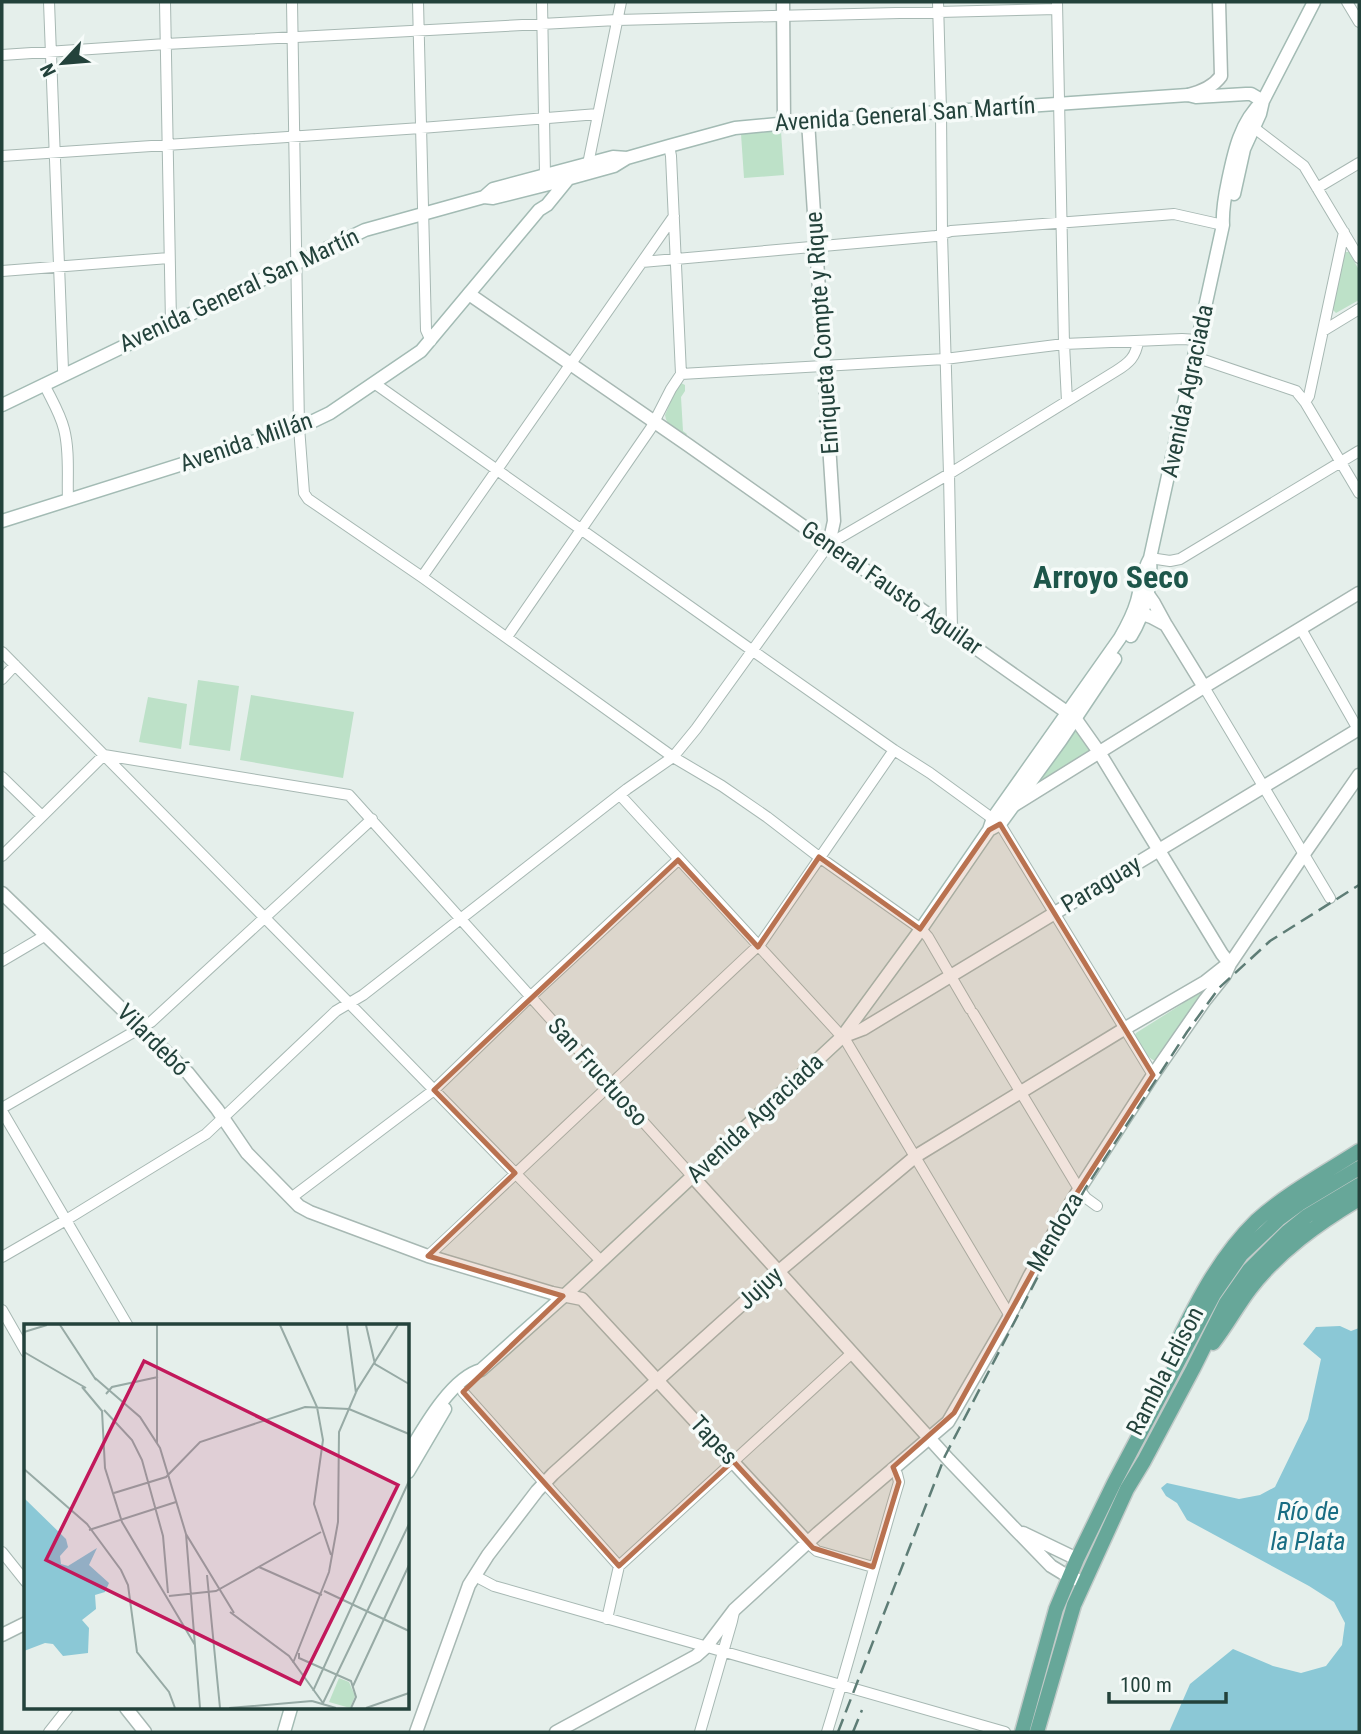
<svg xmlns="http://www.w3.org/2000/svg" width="1361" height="1734" font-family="'Roboto Condensed',sans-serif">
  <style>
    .green { fill: #bde1c8 }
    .water { fill: #8bc8d6 }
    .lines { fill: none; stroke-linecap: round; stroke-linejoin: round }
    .minor-casing { stroke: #a7b8b3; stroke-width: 12 }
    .tertiary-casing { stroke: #a7b8b3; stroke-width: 15 }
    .secondary-casing { stroke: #a3bbb4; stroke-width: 15 }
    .primary-casing { stroke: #c1cac8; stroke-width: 17 }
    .minor { stroke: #fff; stroke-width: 10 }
    .tertiary { stroke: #fff; stroke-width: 12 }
    .secondary { stroke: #fff; stroke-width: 12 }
    .primary { stroke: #67a799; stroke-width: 14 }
    .rail { stroke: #5e7d76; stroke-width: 2.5; stroke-dasharray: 14 7; stroke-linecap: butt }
    .marked { fill: #b97250; fill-opacity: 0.2; stroke: #b97250; stroke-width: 5; stroke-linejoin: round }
    .labels { text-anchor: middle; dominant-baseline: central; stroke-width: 7; stroke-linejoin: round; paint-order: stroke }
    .street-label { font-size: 24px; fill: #23423b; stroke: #f6fbf9 }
    .water-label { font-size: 26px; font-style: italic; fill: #186d83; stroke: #f6fbf9 }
    .district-label { font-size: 32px; font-weight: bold; fill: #1d564a; stroke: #f6fbf9 }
    .inset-road { fill: none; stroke: #97aaa5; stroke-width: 2 }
    .view { fill: #c2185b; fill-opacity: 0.15; stroke: #c2185b; stroke-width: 3.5 }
    .inset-edge { fill: none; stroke: #23423b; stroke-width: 3.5 }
  </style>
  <rect width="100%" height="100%" fill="#e5efeb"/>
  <path class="green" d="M781,131L784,175L744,178L741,134Z
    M1345,252H1349L1359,270V300L1336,313L1332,309Z
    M681,383L685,385V391L681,397L683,431L687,434L685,437C677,431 666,426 665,415L678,385Z
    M198,680L239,686L230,751L189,745Z
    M251,695L354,712L343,778L240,760Z
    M148,697L187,704L181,749L139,742Z
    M1073,730H1076L1092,751L1033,787Z
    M1208,984V988L1156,1061C1145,1058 1141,1045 1135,1035L1136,1033L1182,1004L1188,997Z"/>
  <path class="water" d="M1340,1326L1351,1331L1359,1328V1732H1169L1190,1684L1233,1649L1273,1666L1301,1673L1326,1666L1342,1645L1345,1623L1334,1602L1309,1586L1187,1520L1177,1503L1166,1496L1161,1488L1167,1483L1239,1499L1260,1495L1275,1487L1308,1419L1321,1359L1303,1344L1316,1327Z"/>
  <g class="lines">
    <defs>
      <path id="minor" d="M49,2L63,370L65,373
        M165,2L171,323
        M292,2L299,427L304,493L308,499L422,577L673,757L722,786L767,817L819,857L921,929L928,937L970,1009
        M418,2L426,330L431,341
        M542,2L545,175
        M938,2L941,111L942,234L949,474L952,630
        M1057,2L1064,344L1067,401
        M1347,2L1359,22
        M2,55L166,44L617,20L1057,9
        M1253,127L1304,166L1359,258
        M2,156L421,128L598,114
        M588,164L621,2
        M1317,188L1359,163
        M642,262L936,236L951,231L1162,215L1174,214L1223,225
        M2,271L169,258
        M1323,331L1359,309
        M1195,357L1296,391L1305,402L1359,493
        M681,374L945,359L1064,344L1182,339L1198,340
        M374,383L753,651L894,750L930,773L1000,824L1153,1075
        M44,384C51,399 60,413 64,429C70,452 67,477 68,500
        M1305,402L1309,396L1344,232
        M1150,558L1170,561L1180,559L1359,451
        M422,577L674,216
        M1301,629L1359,731
        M507,637L651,428L671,389L681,374L671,156L669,146
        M2,652L350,1004L601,1261
        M2,679L15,665
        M1204,687L1330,898
        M2,777L42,816
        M620,795L846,1041L1010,1316
        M2,856L104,755L349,795L692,1176
        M2,961L46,935
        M973,1013L1079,1189L1086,1198L1097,1206
        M2,1108L151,1022L372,819
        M2,1111L128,1326
        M291,1198L434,1090L530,997L678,860
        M428,1256L761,943L894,750
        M2,1257L66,1220L206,1134L336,1011L363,995L627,789L673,757L696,729L829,544L949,474L1116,371C1129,363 1136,357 1138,341
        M2,1310L26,1352
        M463,1392L619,1566
        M808,1543L817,1551L873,1567
        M2,1552L26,1582
        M475,1576L494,1586L1005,1732
        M607,1619L619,1566L852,1353
        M49,1732L68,1708
        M700,1732L732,1621L734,1612
        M827,1732C853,1649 874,1565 899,1482L897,1474L892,1468"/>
      <path id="tertiary" d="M783,2L784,123
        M1188,95C1201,92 1213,87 1221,76L1219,2
        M808,121L834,521L829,544
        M469,294L688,445L1075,718L1099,752L1222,954L1230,964
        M1147,593L1154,603L1166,625
        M1134,611L1151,617L1166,625L1204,687
        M1013,806L1204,687L1359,593
        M2,893L188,1073L217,1109L247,1153L299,1206L310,1212L428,1256L552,1293L582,1299L808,1543
        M842,1037L863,1029L1359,729
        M692,1176L949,1460L1016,1530L1051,1566L1069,1577L1084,1582
        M1023,1533L1077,1559
        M2,1635L26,1623
        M126,1708L145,1732
        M416,1732L469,1585L488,1555L537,1491L553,1474L779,1271L916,1156L1124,1029L1205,982L1224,967L1230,964
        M556,1732L696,1656L706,1647L734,1610L818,1533L948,1422L1008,1319L1029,1277L1073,1199L1153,1075L1205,1000L1225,975L1230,964L1304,854L1359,775"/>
      <path id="secondary" d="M1234,194L1244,149L1260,114L1263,101L1314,2
        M484,197L493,189L613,157L627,158
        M2,405L365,230L484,197L493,198L549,184L614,166L627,158L669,146L735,128L808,121L1188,95L1196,97L1246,94H1251L1263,101
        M2,521L303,426L330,413L421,351L539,210L547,205L569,178
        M1131,636C1145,613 1152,584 1150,558L1223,225C1222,210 1225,195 1228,181C1234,152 1240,122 1263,101
        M989,830L1000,824L1061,740L1115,659
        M408,1454C423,1429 451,1378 481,1370L565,1295L842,1037L921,929L989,830L993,818L1120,638C1127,626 1133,615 1137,601C1141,586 1142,572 1150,558
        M408,1472L445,1409
        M284,1732L291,1708"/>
      <path id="primary" d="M1177,1343C1198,1299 1221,1255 1256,1221C1287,1193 1325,1173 1359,1151
        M1213,1343C1227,1325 1237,1306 1250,1289C1279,1251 1319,1223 1359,1199
        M1022,1732L1056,1609L1077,1559L1114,1483L1214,1294L1241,1255L1280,1218L1299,1204L1359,1168
        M1037,1732L1074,1605L1127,1489L1144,1461L1193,1369L1226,1303L1249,1270L1287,1232L1307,1216L1359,1185"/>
    </defs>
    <use href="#minor" class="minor-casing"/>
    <use href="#tertiary" class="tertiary-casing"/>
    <use href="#secondary" class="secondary-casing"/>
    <use href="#primary" class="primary-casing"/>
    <use href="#minor" class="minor"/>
    <use href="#tertiary" class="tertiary"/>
    <use href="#secondary" class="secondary"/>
    <use href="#primary" class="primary"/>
    <path class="rail" d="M838,1732L945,1456L1063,1228L1085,1189L1187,1032L1219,988L1270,941L1359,885
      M853,1732L862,1710"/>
  </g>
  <path class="marked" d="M1000,824L1153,1075L1073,1199L954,1413L893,1467L899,1482L873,1567L813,1548L733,1461L619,1566L463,1392L563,1296L428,1256L515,1173L434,1090L678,860L758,947L819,857L920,929L989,830Z"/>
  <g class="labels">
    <g class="street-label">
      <text transform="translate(905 114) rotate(-4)">Avenida General San Martín</text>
      <text transform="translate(239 290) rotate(-25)">Avenida General San Martín</text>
      <text transform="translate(822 333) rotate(-94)">Enriqueta Compte y Rique</text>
      <text transform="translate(1187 391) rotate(-78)">Avenida Agraciada</text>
      <text transform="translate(246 442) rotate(-19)">Avenida Millán</text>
      <text transform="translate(892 588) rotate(35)">General Fausto Aguilar</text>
      <text transform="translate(1101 884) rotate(-31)">Paraguay</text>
      <text transform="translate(153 1040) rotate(45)">Vilardebó</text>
      <text transform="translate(598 1072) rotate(48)">San Fructuoso</text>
      <text transform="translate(755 1118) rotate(-43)">Avenida Agraciada</text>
      <text transform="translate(1055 1232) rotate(-60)">Mendoza</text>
      <text transform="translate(760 1288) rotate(-42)">Jujuy</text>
      <text transform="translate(1165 1371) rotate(-63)">Rambla Edison</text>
      <text transform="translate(714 1440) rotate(47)">Tapes</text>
    </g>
    <g class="water-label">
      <text x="1308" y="1511">Río de<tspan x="1308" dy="30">la Plata</tspan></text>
    </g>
    <g class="district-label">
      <text x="1111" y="577">Arroyo Seco</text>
    </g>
  </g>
  <g transform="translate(24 1324)">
    <rect width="385" height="385" fill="#e5efeb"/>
    <path d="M315,354L325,358L331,372L326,384L305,378Z" fill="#bde1c8"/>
    <path d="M0,174L42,215L44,223L36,232L37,240L44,242L73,224L65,241L85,259L81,268L71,271L72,285L58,296L65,304L64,329L39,332L29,320L21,319L0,327Z" fill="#8bc8d6"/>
    <path class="inset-road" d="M36,1L72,56M256,1L293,83L299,116L290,180L307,231M323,1L332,69M342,1L351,40L385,60M0,8L23,1M0,28L62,64M71,54L116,93L136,124L162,210L210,289M58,63L78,87L81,144L98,198L171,321M82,70L88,63L134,53M80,86L108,116L118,136L139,212L144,269M133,119V1M0,145L63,200L97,246L104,261L113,328L145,368L151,384M90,169L142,153L176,118L281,83L325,85L385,110M65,206L152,178M162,210L176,384M235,243L298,271M183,251L196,384M300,267L385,307M145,272L192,267L297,208M206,288L265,332L299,379M275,329V334L327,357L332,373L327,384M269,339L305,248L314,198L315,108L333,66L374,1M329,362L385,241M289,367L385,157M288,377L312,384M299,379L385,200M205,384L288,377M342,384L385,369"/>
    <path class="view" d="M120,37L374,161L276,360L22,236Z"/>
    <rect width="385" height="385" class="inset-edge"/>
  </g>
  <rect width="1361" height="1734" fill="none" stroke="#23423b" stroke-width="7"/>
  <g transform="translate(63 63) rotate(244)" stroke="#f6fbf9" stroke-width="5" paint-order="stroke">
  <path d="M0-5L12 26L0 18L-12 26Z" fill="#23423b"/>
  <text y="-10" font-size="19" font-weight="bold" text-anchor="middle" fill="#23423b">N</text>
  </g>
  <path d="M1109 1692v10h117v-10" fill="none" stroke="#23423b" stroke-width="3.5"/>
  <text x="1120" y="1692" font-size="21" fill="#23423b" stroke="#f6fbf9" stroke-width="5" paint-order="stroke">100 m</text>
</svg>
